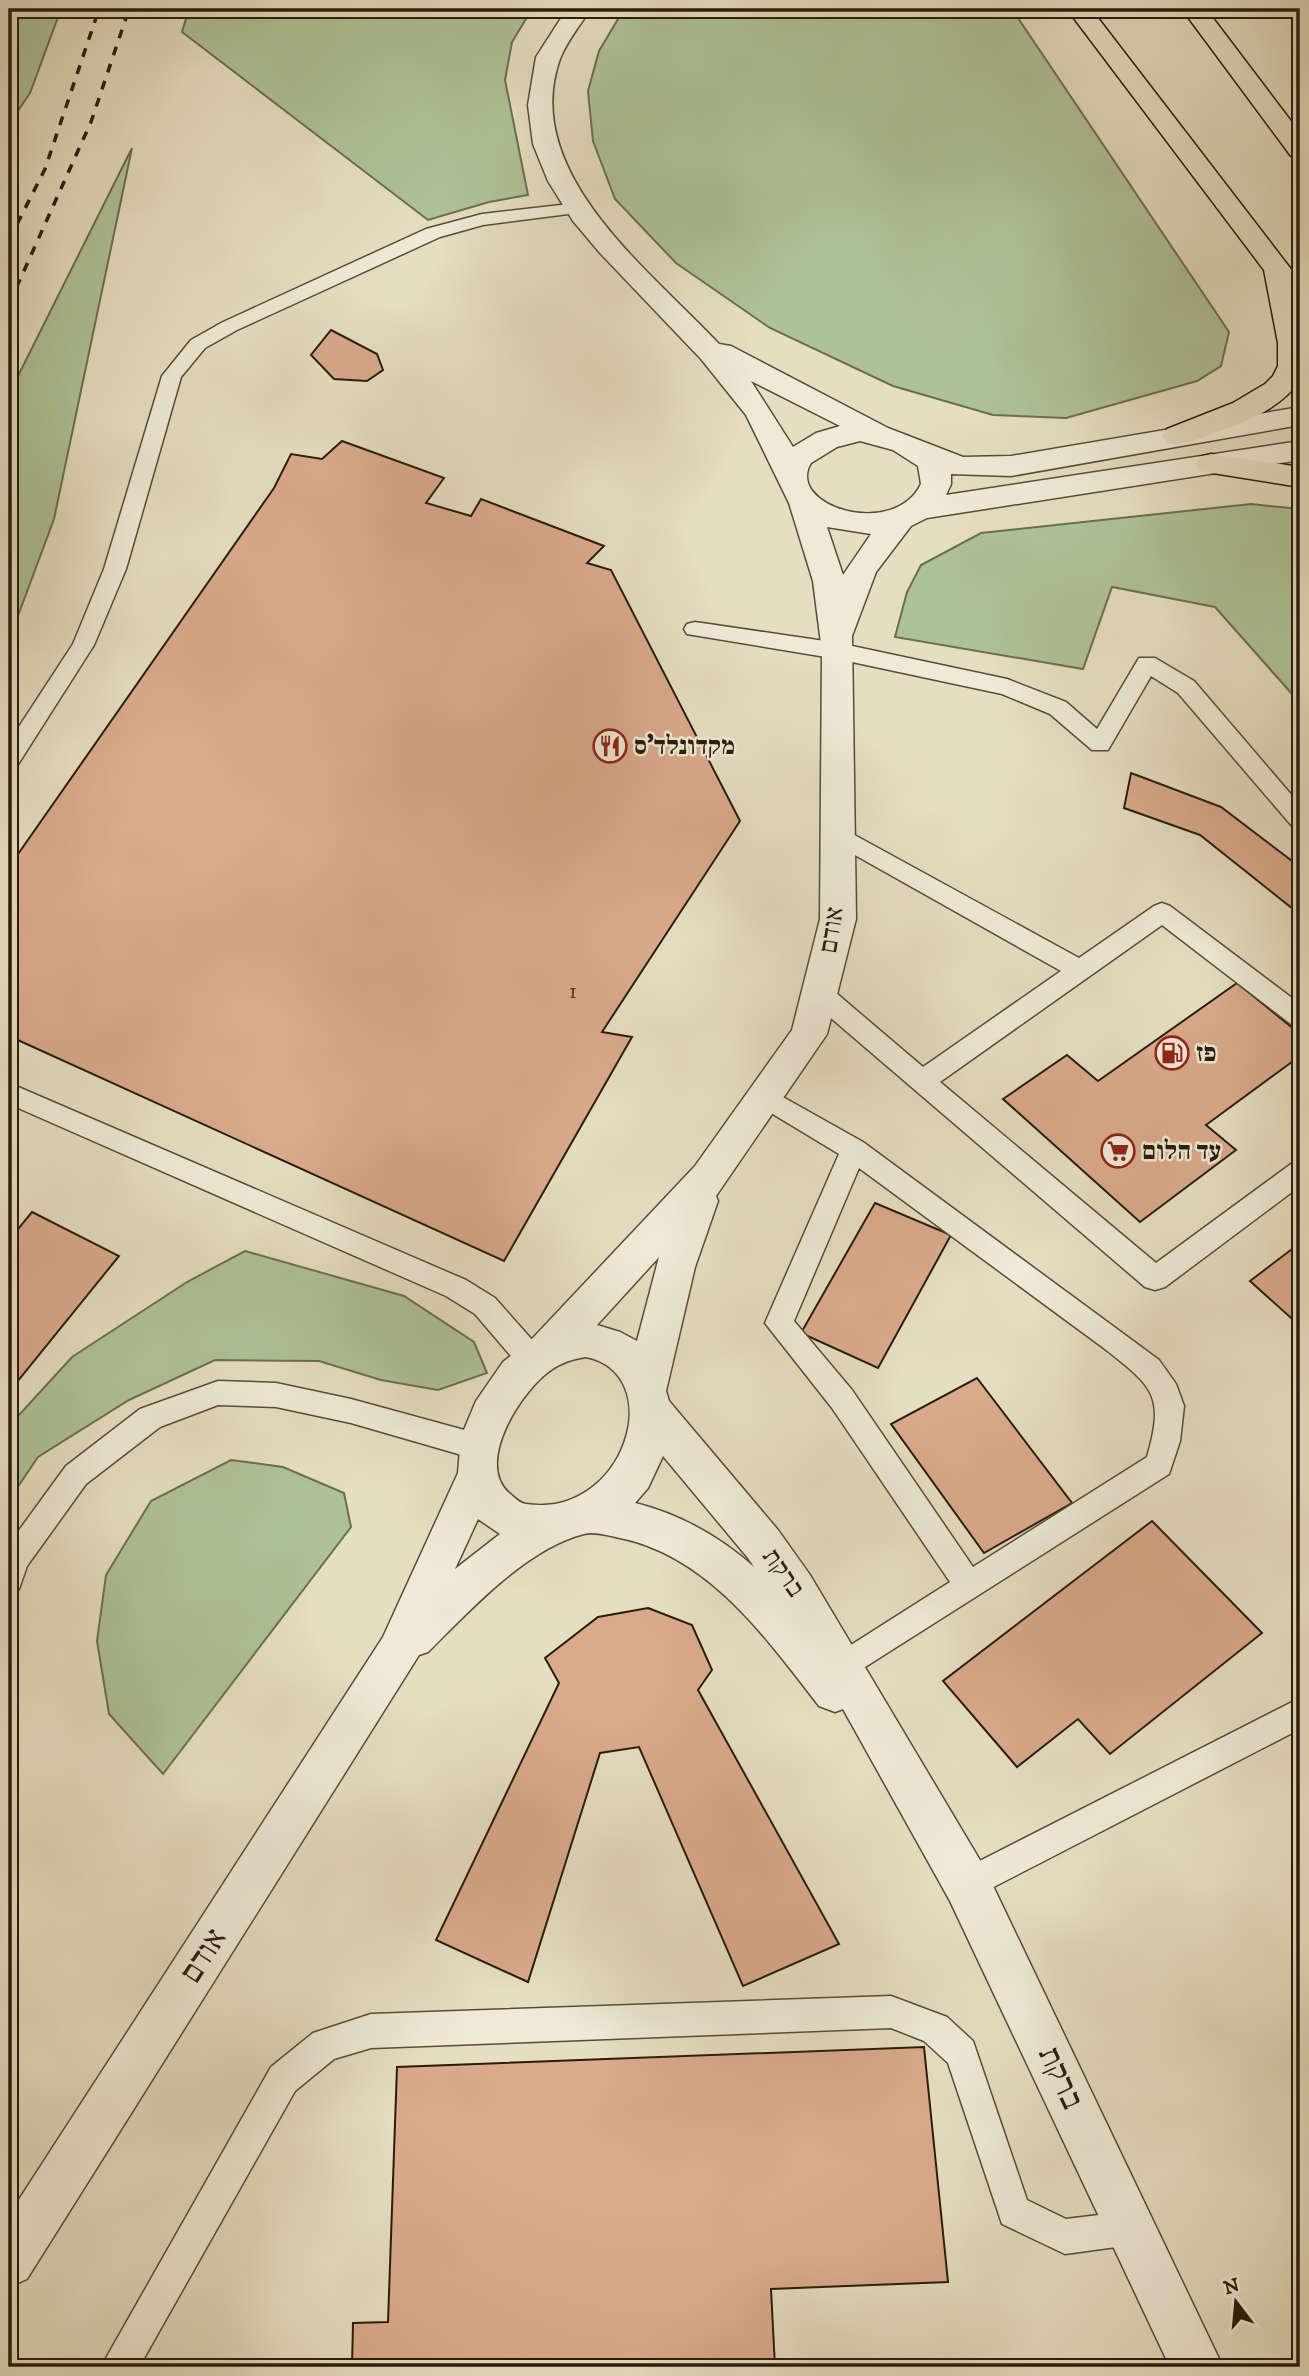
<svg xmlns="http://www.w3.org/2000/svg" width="1309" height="2376" font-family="'IM FELL DW Pica','Frank Ruhl Libre',serif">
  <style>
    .green { fill: #aec298; stroke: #6b6f52; stroke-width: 2 }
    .building { fill: #daaa8a; stroke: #281c0b; stroke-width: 2 }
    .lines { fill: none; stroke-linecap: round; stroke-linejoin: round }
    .lane-casing { stroke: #584c39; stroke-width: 3 }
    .street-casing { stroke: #584c39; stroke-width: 3 }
    .highway-casing { stroke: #281c0b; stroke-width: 3 }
    .lane { fill: #efead7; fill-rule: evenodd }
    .street { fill: #efead7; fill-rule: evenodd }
    .highway { fill: #e6dec2; fill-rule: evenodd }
    .rail { stroke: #281c0b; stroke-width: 3.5; stroke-dasharray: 9 9; stroke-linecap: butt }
    .labels { text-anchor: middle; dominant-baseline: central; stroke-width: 5; stroke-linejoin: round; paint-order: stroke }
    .number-label { font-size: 23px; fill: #54402b }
    .poi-label { font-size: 26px; font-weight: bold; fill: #281c0b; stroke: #efead7; text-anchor: start }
    .street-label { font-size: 26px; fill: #281c0b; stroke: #efead7 }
    .near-street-label { font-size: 32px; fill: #281c0b; stroke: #efead7 }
  </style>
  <rect width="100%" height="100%" fill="#e6dec2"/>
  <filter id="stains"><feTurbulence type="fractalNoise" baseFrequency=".00286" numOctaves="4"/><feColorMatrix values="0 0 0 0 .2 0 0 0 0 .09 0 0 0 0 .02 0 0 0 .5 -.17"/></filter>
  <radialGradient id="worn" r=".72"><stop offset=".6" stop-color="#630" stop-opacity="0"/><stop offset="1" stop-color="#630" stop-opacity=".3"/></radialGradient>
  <path class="green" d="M9,9H61L30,93L9,124Z
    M189,9H532L512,42L505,80L528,195L489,202L428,220L182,32Z
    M624,9H1012L1229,332L1221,366L1197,381L1066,418L993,415L893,386L770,328L676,263L615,199L593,141L588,91L599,51Z
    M132,148L54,519L9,640V394Z
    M1251,504L1300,509V703L1215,607L1112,587L1083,669L895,637L907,592L921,565L981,533Z
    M245,1251L404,1296L474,1342L487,1373L438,1390L381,1380L319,1361L215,1360L129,1400L38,1457L9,1500V1426L72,1357L187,1282Z
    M231,1460L283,1467L344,1493L351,1527L163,1774L109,1714L97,1641L106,1575L151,1501Z"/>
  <path class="building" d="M331,330L377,354L383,370L367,381L334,379L311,355Z
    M342,441L444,478L426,503L471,516L481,499L604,546L587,563L611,570L740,821L602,1032L632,1037L504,1261L9,1036V867L274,488L291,454L322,459Z
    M1131,773L1221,807L1300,867V904L1293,909L1200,835L1124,808Z
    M1237,983L1300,1034V1056L1206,1125L1236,1150L1140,1222L1003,1099L1067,1055L1098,1081Z
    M875,1203L951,1235L878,1368L801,1333Z
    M32,1212L119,1256L9,1392V1240Z
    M1300,1243V1326L1250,1281Z
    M977,1378L1072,1503L984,1553L891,1424Z
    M1152,1521L1262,1633L1110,1754L1078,1719L1017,1767L943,1681Z
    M648,1608L692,1625L712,1670L698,1690L839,1944L743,1986L639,1747L600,1753L528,1982L436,1940L559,1683L545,1658L598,1617Z
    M924,2047L948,2282L771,2289L775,2367H352L353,2323L388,2322L397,2067Z"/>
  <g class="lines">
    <defs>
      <path id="lane" d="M578,203L587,208L584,212L483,225L440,237L237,330L205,348L181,377L126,569L94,645L17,766L9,768V742L73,644L104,569L162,376L191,340L223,322L426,229L482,214Z
        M695,622L838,643L1007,679L1066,702L1097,729L1139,658H1155L1194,681L1300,805V828L1292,826L1178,693L1151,676L1108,750H1092L1050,714L1002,694L838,659L687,634L684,629L687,624Z
        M838,826L1079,958L1154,906L1162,903L1170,906L1300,1004V1027L1291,1024L1162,925L940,1082L1156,1263L1291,1164L1300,1161V1186L1165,1287L1155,1290L1145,1287L811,1001L808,994L811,987L820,984L829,987L923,1067L1061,971L830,841L826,835L830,829Z
        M9,1083L466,1280L495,1298L542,1351L546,1360L542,1369L532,1372L522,1369L475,1314L446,1296L9,1104Z
        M765,1087L863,1142L1159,1360L1176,1384L1184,1406L1180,1441L1169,1474L843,1681L832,1677L828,1667L832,1657L950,1582L832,1408L765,1323L839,1154L756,1104L752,1097L756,1090ZM859,1168L1105,1349C1153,1387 1165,1395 1147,1457L973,1567L852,1390L794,1321Z
        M218,1381L276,1383L351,1399L479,1434L489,1438L493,1447L489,1456L479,1460L351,1423L276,1407L218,1405L160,1427L86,1484L27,1566L19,1589L9,1593V1544L66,1466L140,1409Z
        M1300,1698V1729L978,1895L967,1900L956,1895L951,1884L956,1873Z
        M891,1996L947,2017L973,2041L1027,2200L1066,2219L1131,2211L1143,2216L1148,2228L1143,2240L1131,2245L1065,2254L1002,2224L948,2063L924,2041L891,2028L371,2048L334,2059L295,2091L139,2367H101L271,2067L313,2033L371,2014Z"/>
      <path id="street" d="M567,9H591C580,25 567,41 560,59C519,173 652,272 719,344L731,346L888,428L963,457L1011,456L1300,407V425L1011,476L951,474V484L946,495L1300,441V460L927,518L911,526L876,572L852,636L856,919L827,1034L716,1196L718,1201L695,1267L666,1391L669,1401L778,1530L810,1575L984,1867L1223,2367H1170L950,1901L843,1709L835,1712L819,1706C767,1639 709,1556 620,1538C610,1536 594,1531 584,1534C527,1548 469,1611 428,1652L419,1655L27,2279L9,2287V2215L383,1637L458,1473L461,1437L476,1401L503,1362L532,1339L695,1166L792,1030L820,919L822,651L813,581L789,503L746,415L701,359L600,253L573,221L548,181L533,144L528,105L536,57ZM751,381L840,426L816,433L793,447ZM860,441L893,450L918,466L921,484C894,540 785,506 811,463L837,447ZM827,527L871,534L843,575ZM659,1257L637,1341L620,1332L597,1325ZM586,1357C669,1374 625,1519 526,1504C519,1503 514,1497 509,1493C474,1462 523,1389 551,1370C562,1362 573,1359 586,1357ZM663,1456L748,1558L754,1567C720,1537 680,1514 635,1503L648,1488ZM478,1519L500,1534L455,1569Z"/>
      <path id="highway" d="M1067,9H1091L1300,281V380C1276,416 1226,428 1187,443L1177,445L1167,443L1162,436L1167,429L1233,403L1265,384L1273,376L1278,366V343L1264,270Z
        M1182,9H1206L1300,133V158L1291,156Z
        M1211,454L1300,467V487L1200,471L1196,464L1200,457Z"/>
    </defs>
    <use href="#lane" class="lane-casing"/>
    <use href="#street" class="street-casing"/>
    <use href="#highway" class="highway-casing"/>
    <use href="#lane" class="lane"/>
    <use href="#street" class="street"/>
    <use href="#highway" class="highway"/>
    <path class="rail" d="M9,240L45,169L99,9
      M9,304L91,122L129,9"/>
  </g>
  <defs>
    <symbol id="restaurant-ring" viewBox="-11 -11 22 22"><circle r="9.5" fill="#efead7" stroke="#8f2418" stroke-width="1.5"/><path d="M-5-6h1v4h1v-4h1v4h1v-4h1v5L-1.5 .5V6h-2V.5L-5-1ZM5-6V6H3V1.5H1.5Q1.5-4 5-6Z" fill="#8f2418"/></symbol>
    <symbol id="fuel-ring" viewBox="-11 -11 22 22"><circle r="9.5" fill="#efead7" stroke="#8f2418" stroke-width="1.5"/><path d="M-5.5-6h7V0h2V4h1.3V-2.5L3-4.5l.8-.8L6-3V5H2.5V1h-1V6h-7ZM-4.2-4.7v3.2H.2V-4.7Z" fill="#8f2418"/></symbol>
    <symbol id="supermarket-ring" viewBox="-11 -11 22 22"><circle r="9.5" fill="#efead7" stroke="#8f2418" stroke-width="1.5"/><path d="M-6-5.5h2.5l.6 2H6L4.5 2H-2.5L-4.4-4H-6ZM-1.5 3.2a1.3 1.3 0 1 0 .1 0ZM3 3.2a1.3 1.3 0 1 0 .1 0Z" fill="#8f2418"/></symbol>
  </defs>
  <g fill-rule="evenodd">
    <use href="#restaurant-ring" x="591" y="727" width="38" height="38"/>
    <use href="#fuel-ring" x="1153" y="1034" width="38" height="38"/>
    <use href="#supermarket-ring" x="1099" y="1132" width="38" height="38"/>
  </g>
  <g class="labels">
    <g class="number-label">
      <text x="573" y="991">1</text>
    </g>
    <g class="poi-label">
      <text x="634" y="746">מקדונלד'ס</text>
      <text x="1196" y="1053">פז</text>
      <text x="1142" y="1151">עד הלום</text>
    </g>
    <g class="street-label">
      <text transform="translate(832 930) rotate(-81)">אודם</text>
      <text transform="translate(783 1573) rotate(55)">ברקת</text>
    </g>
    <g class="near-street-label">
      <text transform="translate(204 1956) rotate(-57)">אודם</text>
      <text transform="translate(1060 2078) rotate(65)">ברקת</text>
    </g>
  </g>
  <rect width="1309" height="2376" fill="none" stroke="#e6dec2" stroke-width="35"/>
  <rect x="10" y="10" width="1288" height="2355" fill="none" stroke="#281c0b" stroke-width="3.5"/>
  <rect x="18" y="18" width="1274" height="2341" fill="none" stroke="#281c0b" stroke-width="2"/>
  <g transform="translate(1236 2302) rotate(344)" stroke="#efead7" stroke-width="5" paint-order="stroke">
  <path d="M0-5L12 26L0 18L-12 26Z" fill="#281c0b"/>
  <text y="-10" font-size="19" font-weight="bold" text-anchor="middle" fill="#281c0b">N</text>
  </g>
  <rect width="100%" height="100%" filter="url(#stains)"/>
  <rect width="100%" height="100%" fill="url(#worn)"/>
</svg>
